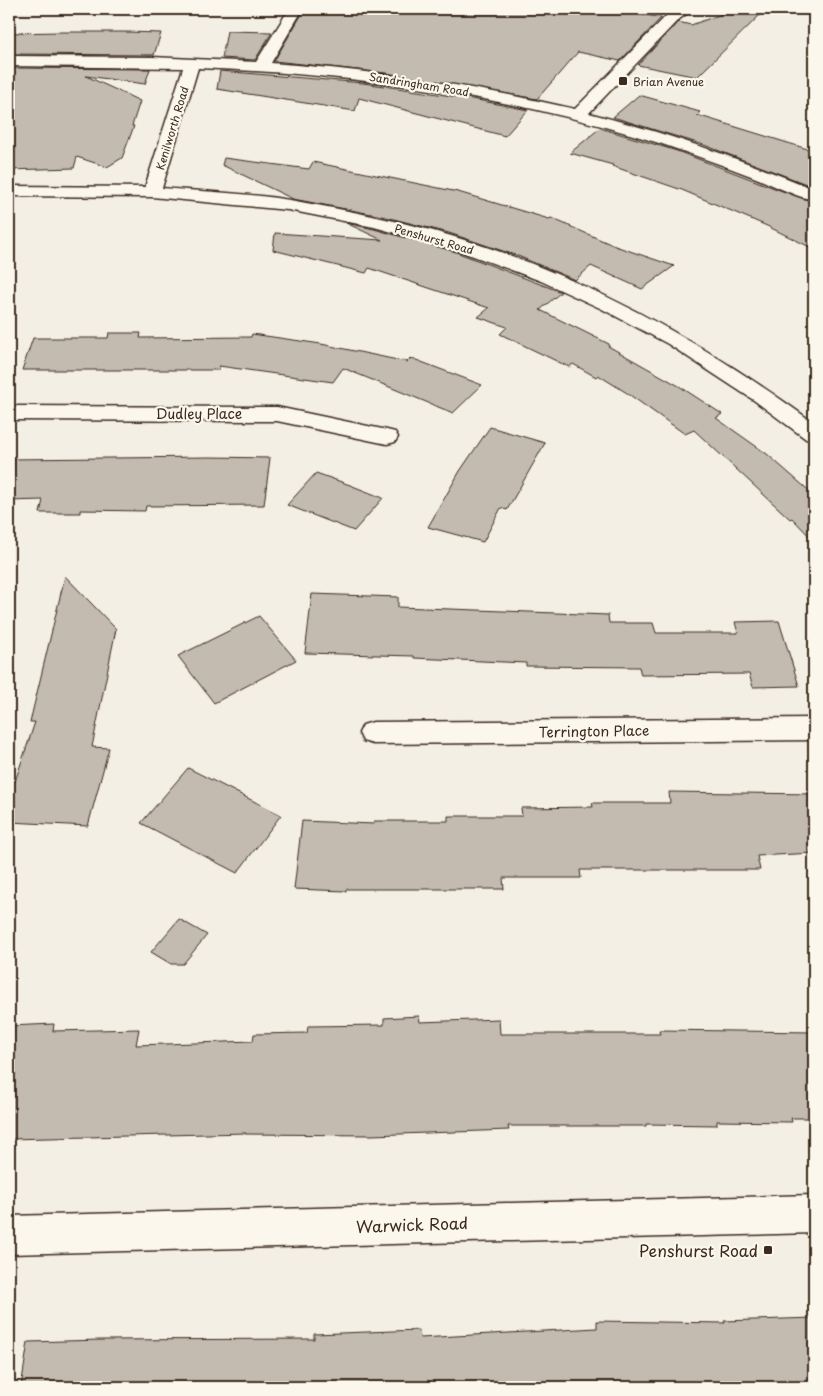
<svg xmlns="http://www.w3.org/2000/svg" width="823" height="1396" font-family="'Playpen Sans',sans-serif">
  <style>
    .building { fill: #c3bbb0; stroke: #3b2a1e }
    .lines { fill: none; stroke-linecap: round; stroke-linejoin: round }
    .minor-casing { stroke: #3b2a1e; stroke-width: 3 }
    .minor { fill: #fbf7ec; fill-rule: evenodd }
    .poi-dot { fill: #3b2a1e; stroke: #fbf7ec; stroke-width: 2 }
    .labels { text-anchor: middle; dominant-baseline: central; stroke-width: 4.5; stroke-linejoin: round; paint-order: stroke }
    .far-poi-label { font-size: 11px; fill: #3b2a1e; stroke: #fbf7ec; text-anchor: start }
    .far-street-label { font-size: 11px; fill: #3b2a1e; stroke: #fbf7ec }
    .street-label { font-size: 14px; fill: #3b2a1e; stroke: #fbf7ec }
    .near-street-label { font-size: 16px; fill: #3b2a1e; stroke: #fbf7ec }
    .near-poi-label { font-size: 16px; fill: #3b2a1e; stroke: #fbf7ec; text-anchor: end }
  </style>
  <rect width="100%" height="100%" fill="#f3efe4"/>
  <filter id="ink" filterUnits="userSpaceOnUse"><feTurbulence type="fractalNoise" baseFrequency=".02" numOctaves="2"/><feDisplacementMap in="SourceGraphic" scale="10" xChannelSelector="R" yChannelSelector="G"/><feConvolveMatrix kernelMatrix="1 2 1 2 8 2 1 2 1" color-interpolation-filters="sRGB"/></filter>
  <g filter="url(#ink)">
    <path class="building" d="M305,9H619L661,18L620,61L578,52L537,99L386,73L274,61Z
      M736,9H766L697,77L638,65L678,22L691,25Z
      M227,31L272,32L255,60L222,58Z
      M60,32H127L161,33L154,55L9,54V33Z
      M9,68L150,69L145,84L86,76L140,101L132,126H134L122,158L107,167L77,157L74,168L9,170Z
      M220,71L363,83L472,99L528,110L505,136L359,98L355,111L217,89Z
      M639,95L700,112L697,115L814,151V187L704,145L613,117Z
      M600,128L677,151L798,197L814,202V249L767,226L682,190L612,166L613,165L570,153Z
      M224,158L309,169L313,162L458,192L549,219L551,218L615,246L674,266L642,289L591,266L575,280L518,256L449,233L382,216L293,199L222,165Z
      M346,223L374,229L456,252L561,292L540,310L609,344L608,346L679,386L722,414L716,418L767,454L814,495V541L792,518L790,519L694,430L685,434L627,393L598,375L596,377L573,364L569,367L500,334L507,327L478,317L489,308L369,268L366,273L273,250L275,233L382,240Z
      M109,333H141L140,338L251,337L252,334L321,344L407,362L411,358L482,385L453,413L343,368L333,382L219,366V370H22L33,338H108Z
      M490,427L545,443L507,510L501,508L483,542L428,527L460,471Z
      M211,457L270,458L264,505L146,506L145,511L80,510V513H40L43,500L9,501V459Z
      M316,473L350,485L383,498L354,531L287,505Z
      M65,576L116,629L92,747L109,748L88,826L9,822V799L35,722H30Z
      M312,594L398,597V607L608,615L609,623H653L656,633H738L735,622L779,621L799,686L753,687L749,674L641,675L639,667L526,666V663L414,658V656L305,653Z
      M259,616L296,660L214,703L178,656Z
      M188,768L281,815L237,873L141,823Z
      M669,792L814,794V853L757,856L760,870H580L581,878H503L504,889H346V891L294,889L302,821L374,824V821H448V816H522L521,808L593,807L592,803H670Z
      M179,919L207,935L183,964H171L151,952Z
      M419,1016L420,1022L499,1019L500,1034H660L659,1030L814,1032V1118H791L792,1122L717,1121V1125L646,1124V1126H508L509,1130L372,1135L245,1134L246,1133L9,1139V1026L54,1024L53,1031L139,1029L136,1045L253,1041L254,1034L307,1033L308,1026L384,1025V1018Z
      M814,1318V1387H21L28,1342L101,1340L314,1339V1334L419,1330L420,1338L597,1328V1321L725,1323L724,1321Z"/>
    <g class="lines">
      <defs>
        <path id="minor" d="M289,9H303L271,63C374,70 474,86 575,109L667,15L676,9H692L677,21L589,113C666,133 741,159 814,189V200C793,196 772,184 751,176C712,161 673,147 633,135C493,93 345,74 198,68L162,188C205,192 249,193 290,200C351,211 412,223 471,242C595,282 709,346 814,423V441L806,439L755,401L668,344L602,309L541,281L457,250L374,227L288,210L152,197L9,196V186L145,187L183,68L9,66V56L152,57L256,62Z
          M9,406L277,407L387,430L395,432L398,437L395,442L387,444L277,421L9,420Z
          M814,718V740L373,744L363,741L359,733L363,725L373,722Z
          M814,1195V1233L9,1254V1216Z"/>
      </defs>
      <use href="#minor" class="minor-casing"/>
      <use href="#minor" class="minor"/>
    </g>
  </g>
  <g class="poi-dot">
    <rect x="618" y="76" width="10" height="10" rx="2.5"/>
    <rect x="763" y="1245" width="10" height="10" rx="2.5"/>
  </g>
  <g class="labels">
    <g class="far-poi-label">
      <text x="633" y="81">Brian Avenue</text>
    </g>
    <g class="far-street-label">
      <text transform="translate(419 84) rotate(9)">Sandringham Road</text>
      <text transform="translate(172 128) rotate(-73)">Kenilworth Road</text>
      <text transform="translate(434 239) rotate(16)">Penshurst Road</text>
    </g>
    <g class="street-label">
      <text x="199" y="413">Dudley Place</text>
      <text transform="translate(594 731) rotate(-1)">Terrington Place</text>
    </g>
    <g class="near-street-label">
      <text transform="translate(412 1224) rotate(-2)">Warwick Road</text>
    </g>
    <g class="near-poi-label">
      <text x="758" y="1250">Penshurst Road</text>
    </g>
  </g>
  <rect width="823" height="1396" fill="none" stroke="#fbf7ec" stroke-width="30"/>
  <rect x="15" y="15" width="793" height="1366" fill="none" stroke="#3b2a1e" stroke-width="2" filter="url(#ink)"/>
</svg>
